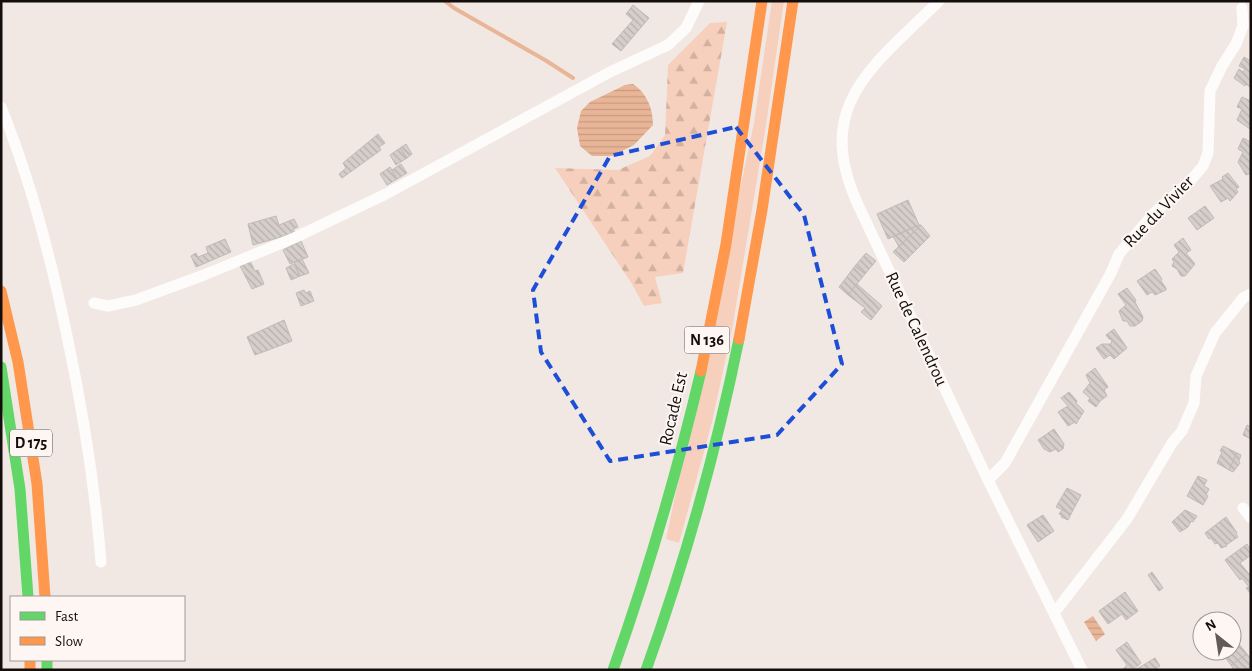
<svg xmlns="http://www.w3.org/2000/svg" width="1252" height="671" font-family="'Alegreya Sans',sans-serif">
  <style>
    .grass { fill: #f6d0bc }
    .forest { fill: url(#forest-firs) }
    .water { fill: url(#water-rules) }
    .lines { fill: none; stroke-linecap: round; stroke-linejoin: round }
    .stream { stroke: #e9b597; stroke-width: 4 }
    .building { fill: url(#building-back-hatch); stroke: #c1bab7 }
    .street { stroke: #fdfcfb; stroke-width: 11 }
    .fast { stroke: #63d668; stroke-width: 11 }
    .slow { stroke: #ff974d; stroke-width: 11 }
    .marked { fill: none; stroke: #1d4ed8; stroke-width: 4; stroke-dasharray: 10 6; stroke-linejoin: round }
    .labels { text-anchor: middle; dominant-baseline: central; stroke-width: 4; stroke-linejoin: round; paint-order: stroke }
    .shield { fill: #fdf6f3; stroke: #595451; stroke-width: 1 }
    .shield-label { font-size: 16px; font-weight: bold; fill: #130e0b }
    .street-label { font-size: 18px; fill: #130e0b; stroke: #fdf6f3 }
  </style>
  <defs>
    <pattern id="forest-firs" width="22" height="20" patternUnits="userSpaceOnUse" patternTransform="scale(1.25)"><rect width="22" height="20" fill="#f6d0bc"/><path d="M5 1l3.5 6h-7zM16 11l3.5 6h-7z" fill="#d2b1a0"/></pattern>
    <pattern id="water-rules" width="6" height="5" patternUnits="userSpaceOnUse" patternTransform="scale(1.25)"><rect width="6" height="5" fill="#e9b597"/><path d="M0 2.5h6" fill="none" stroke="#c79a81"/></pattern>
    <pattern id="building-back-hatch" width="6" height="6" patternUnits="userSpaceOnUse" patternTransform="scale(1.25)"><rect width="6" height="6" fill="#d5cecb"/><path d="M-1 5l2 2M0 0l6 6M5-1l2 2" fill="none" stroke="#b6b0ad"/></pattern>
  </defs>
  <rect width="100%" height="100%" fill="#f1e8e4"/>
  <path class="grass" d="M772,1H784L766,125L733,324L712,422L679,543L666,539L754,123Z"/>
  <path class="forest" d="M727,22L683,273L655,277L662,303L644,306L632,284L555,168L618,170L650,156L665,135L668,65L710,23Z"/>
  <path class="water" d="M633,84C647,93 653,109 653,125L634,145L612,156H592L580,146L577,128L581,111L590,102L625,85Z
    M1093,616L1105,634L1096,641L1084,622Z"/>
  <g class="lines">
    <path class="stream" d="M445,1L454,8L545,60L573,78"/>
  </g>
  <path class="building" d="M633,5L649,18L621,51L612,44L633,20L626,14Z
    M1244,57L1251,61V88L1246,84L1245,86L1234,78L1239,69L1243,72L1245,69L1239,66Z
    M1242,97L1251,101L1250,129L1237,120L1242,109L1237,107Z
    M378,134L385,143L379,147L381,150L342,178L339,174L346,168L343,163Z
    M1243,138L1251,142V173L1246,175L1238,162L1243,152L1238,149Z
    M406,144L412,154L407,158L400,148Z
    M400,148L407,158L396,165L390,155Z
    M401,164L407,173L397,179L392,170Z
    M390,167L397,179L387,185L380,174Z
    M1228,173L1239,187L1236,189L1238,192L1230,201L1228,198L1221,202L1210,186L1223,179L1222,177Z
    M908,200L919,225L888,239L877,214Z
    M1205,206L1214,218L1197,230L1188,218Z
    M276,216L279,225L294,219L298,227L293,229L295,232L288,235L253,245L248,224Z
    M919,225H921L899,247L893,236Z
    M921,225L930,236L904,262L893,252Z
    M1183,238L1191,250L1186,253L1195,264L1185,276H1181L1177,269L1172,266L1174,262L1172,259L1179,252L1174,245Z
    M225,239L231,252L196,267L191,256L196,253L198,257L208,253L206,247Z
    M301,241L308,257L290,264L283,250Z
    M866,253L876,261L865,274L855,266Z
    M302,259L309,273L300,276L294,262Z
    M250,261L255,271L258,270L264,284L252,289L240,266Z
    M294,264L300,276L291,280L286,268Z
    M855,266L865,274L848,295L839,287Z
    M1155,269L1162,279L1161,281L1166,288V290L1155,295L1152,292L1147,295L1137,281Z
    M857,284L882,306L871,320L861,312L865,308L848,295Z
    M1127,288L1136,300L1135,302L1143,317L1142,321L1135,326H1130L1127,321H1123L1119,311L1126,305L1118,294Z
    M304,290L306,293L310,291L314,301L301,306L296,293Z
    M284,320L292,341L255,355L247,337Z
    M1114,329L1127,348L1114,359L1110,355L1104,359L1096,348L1102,344H1111L1112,340L1109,339L1106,335Z
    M1095,368L1108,387L1104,390L1107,396L1100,401L1096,407L1088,401L1090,398L1083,392L1090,383L1086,375Z
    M1069,392L1077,401L1076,403L1084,411L1076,424L1075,422L1068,426L1058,412L1068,406L1061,398Z
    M1247,425L1251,427V439L1243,435Z
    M1054,429L1064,444L1063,449L1058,452L1056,449L1050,452L1044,449L1038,440Z
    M1223,446L1237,453L1229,470L1217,463L1222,452L1220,451Z
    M1237,453L1241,455L1239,461L1240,463L1233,472L1229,470Z
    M1198,476L1207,480L1204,486L1209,489L1206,495L1208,496L1203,505L1187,496Z
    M1067,488L1081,495L1071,514L1056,507Z
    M1062,510L1071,514L1068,520L1061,517L1062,515L1059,514Z
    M1185,510L1197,516L1193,522L1191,521L1188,527L1180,532L1172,522Z
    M1043,515L1054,531L1038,542L1027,525Z
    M1226,517L1237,533L1236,534L1238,537L1226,545L1227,546L1221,548L1218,543L1215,544L1211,538L1209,539L1205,533Z
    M1247,544L1251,550V555L1240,563L1249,574L1251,572V594L1246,588L1249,587L1242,578L1240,580L1225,560Z
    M1152,572L1163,588L1159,591L1148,575Z
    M1125,592L1138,611L1126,620L1122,614L1108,624L1099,611Z
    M1127,642L1141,663L1133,670H1122L1127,665L1116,650Z
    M1239,644L1247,654L1231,665L1223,655L1232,651V649Z
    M1247,654L1251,659V666L1246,670H1234L1231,665Z
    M1155,658L1160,666L1154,670H1135Z"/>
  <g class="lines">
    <path class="street" d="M939,1C871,68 811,106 860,209L988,480L1082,670
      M1,107C31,181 51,258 67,336C83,411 95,486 101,562
      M94,303L108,306L136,300L204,275L294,238L386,194L610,72L668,45L686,28L699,1
      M988,480L1005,463L1111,273L1119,254L1153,214L1191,180L1203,166L1208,153L1210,91L1222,66L1236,44L1243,26L1242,8
      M1243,508L1251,518
      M1053,611L1058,608L1127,519L1172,443L1182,431L1194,403L1196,376L1215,333L1243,298L1251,294"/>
    <path class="fast" d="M1,367L20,489L28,597
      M47,660V670
      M613,670C648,572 677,472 701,371
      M646,670C685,562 716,452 739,339"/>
    <path class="slow" d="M1,291L18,362L37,484L45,597
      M739,339L762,210L793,1
      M701,371L726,244L762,1
      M30,660V670"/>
  </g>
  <path class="marked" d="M736,127L804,215L842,364L777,435L610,461L541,352L533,290L610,156Z"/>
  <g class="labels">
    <g class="shield">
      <rect x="684.5" y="326.5" width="45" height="27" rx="4"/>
      <rect x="10" y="429.5" width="42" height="27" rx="4"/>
    </g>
    <g class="shield-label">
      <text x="707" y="340">N 136</text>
      <text x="31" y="443">D 175</text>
    </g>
    <g class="street-label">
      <text transform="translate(1159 212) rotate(-46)">Rue du Vivier</text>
      <text transform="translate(916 329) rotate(65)">Rue de Calendrou</text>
      <text transform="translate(674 409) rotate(-77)">Rocade Est</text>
    </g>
  </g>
  <rect width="1252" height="671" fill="none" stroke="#130e0b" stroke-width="5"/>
  <rect x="10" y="596" width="175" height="65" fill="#fdf6f3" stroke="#9f9996"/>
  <rect x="20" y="612" width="25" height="8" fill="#63d668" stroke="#9f9996"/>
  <text x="55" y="621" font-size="15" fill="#130e0b">Fast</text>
  <rect x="20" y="637" width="25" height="8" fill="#ff974d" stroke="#9f9996"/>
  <text x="55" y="646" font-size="15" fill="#130e0b">Slow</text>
  <g transform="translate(1217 636) rotate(330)"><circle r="24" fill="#fdf6f3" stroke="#9f9996"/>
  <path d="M0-4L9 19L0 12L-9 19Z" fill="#615a57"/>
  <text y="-8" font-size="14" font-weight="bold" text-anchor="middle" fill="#130e0b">N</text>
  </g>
</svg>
